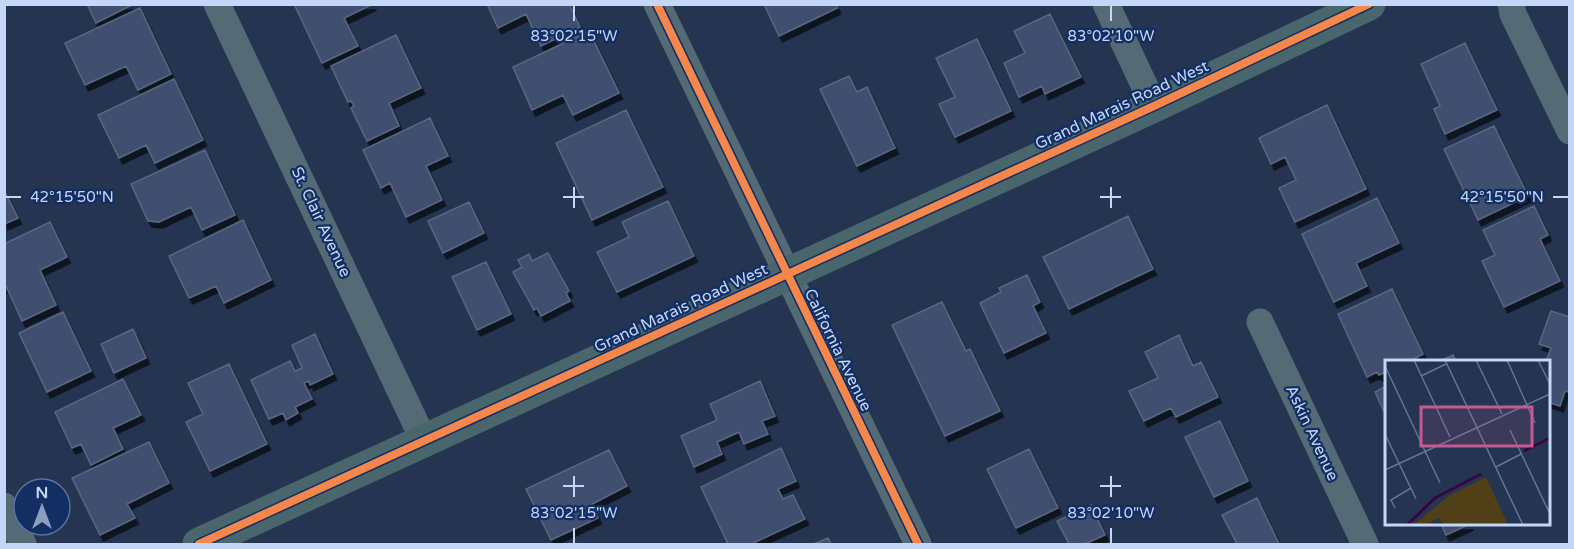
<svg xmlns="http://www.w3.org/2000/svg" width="1574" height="549" font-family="'Varela Round',sans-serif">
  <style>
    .building { fill: #40506f; stroke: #596780; stroke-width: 1.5; filter: url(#shadow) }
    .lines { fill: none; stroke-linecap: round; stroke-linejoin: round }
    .street { stroke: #546a74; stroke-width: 27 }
    .secondary { stroke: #49666c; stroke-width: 33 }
    .cycleway-casing { stroke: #122e63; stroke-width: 11 }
    .cycleway { stroke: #f5874c; stroke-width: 8 }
    .ticks { fill: none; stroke: #c4d7f8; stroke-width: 2 }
    .labels { text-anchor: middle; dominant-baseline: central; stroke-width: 4.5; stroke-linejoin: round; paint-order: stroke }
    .street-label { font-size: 16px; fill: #c4d7f8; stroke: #122e63 }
    .inset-river { fill: none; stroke: #380543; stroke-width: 3 }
    .inset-road { fill: none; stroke: #647594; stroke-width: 1.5 }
    .view { fill: #c35b92; fill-opacity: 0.15; stroke: #c35b92; stroke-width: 3 }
    .inset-edge { fill: none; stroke: #c4d7f8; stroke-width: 3 }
    .ticks-label { font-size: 15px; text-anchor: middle; fill: #c4d7f8; stroke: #122e63; stroke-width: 4.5; stroke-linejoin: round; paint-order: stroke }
  </style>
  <defs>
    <filter id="shadow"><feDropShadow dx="3.5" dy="6" stdDeviation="0" flood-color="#0009"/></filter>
  </defs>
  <rect width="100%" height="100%" fill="#243451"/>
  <path class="building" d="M87,4H129L130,6L96,23Z
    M294,4H373L344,18L358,46L322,63Z
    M487,4H569L580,27L541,46L526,14L498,28Z
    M764,4H836L837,8L779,36Z
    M140,8L171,74L138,90L126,66L85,85L65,43Z
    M1050,14L1081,77L1045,94L1042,86L1019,97L1004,63L1025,53L1014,31Z
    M589,31L619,93L573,115L563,95L532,110L513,67Z
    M396,35L421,88L389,103L399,126L367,141L351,108L354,106L351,101L348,102L331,66Z
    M977,39L1011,111L955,137L939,104L955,97L936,58Z
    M1465,43L1497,110L1445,134L1434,109L1440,106L1421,64Z
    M849,76L857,92L867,87L895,148L857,166L820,89Z
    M174,79L203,140L155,163L146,145L119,158L98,115Z
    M1327,105L1366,189L1295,222L1279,188L1296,180L1285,157L1271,164L1259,138Z
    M626,110L663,187L592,220L556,143Z
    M430,118L448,156L426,166L442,200L406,217L390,183L381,188L363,150Z
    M1494,126L1528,196L1478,220L1444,149Z
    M205,150L235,215L202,230L191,207L159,222L148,221L131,184Z
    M4,190L18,218L4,224Z
    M1377,198L1399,243L1356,263L1367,286L1334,302L1302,234Z
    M668,201L694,256L617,292L597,252L629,237L622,222Z
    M469,202L484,233L443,253L428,221Z
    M1534,206L1548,235L1540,239L1560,281L1504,307L1482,261L1495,255L1483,230Z
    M1128,216L1153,269L1069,309L1043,257Z
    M243,220L271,280L224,303L216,286L189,298L169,256Z
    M50,222L67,257L40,270L56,305L22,321L6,286L4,287V244Z
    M548,253L569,291L566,293L570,301L541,316L537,308L534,310L513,272L522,267L518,260L529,254L532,261Z
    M486,262L511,314L477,330L452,277Z
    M1027,275L1040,302L1033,306L1046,333L1004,353L980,303L1001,292L999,288Z
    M1392,289L1423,354L1408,362H1386V372L1379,375L1377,372L1367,377L1338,314Z
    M942,302L966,351L970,349L1000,411L945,436L892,325Z
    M1551,311L1570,317V392L1565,391L1560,406L1548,402L1550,384H1548V362H1546L1551,348L1539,344Z
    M63,312L91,371L47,392L19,333Z
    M133,329L146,358L114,373L101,344Z
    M315,334L333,374L310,385L309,381L304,383L312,399L295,407L298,413L286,420L283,413L269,419L251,380L290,361L295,371L302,368L292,345Z
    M1179,335L1193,366L1201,362L1218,397L1176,417L1171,408L1144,421L1129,391L1158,378L1145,352Z
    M1453,355L1456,362H1438Z
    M229,364L267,444L210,471L186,422L203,414L188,383Z
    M123,379L141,415L113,428L123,449L91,465L81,444L72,448L55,412Z
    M760,381L775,416L762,421L768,434L744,444L739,432L717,442L722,454L694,467L681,436L717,420L710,404Z
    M1386,386V416L1375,392Z
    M1220,421L1248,481L1214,497L1185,437Z
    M149,442L169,483L127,504L135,518L100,535L72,478Z
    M781,448L796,481L778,489L783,499L793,495L805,519L751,544H728L701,487Z
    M1029,449L1058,508L1016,528L987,469Z
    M609,450L627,486L592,504L598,518L551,540L526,489Z
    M1257,498L1279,544H1237L1222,515Z
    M1091,505L1105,535L1085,544H1069L1057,521Z
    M1441,524H1470L1446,535Z
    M828,538L831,544H814Z"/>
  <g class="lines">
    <path class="street" d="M217,4L424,441
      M657,4L918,544
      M1106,4L1154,106
      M1511,4L1513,14L1570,131
      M1260,322L1365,544
      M4,506L23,544"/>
    <path class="secondary" d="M199,544L1154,106L1369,4"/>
    <defs>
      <path id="cycleway" d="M657,4L918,544
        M199,544L1154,106L1369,4"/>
    </defs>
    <use href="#cycleway" class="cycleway-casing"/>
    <use href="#cycleway" class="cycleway"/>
  </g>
  <path class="ticks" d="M574,6V21M1111,6V21M574,187V208M1111,187V208M6,197H21M563,197H584M1100,197H1121M1553,197H1568M574,476V497M1111,476V497M563,486H584M1100,486H1121M574,528V543M1111,528V543"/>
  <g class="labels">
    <g class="street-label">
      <text transform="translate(1122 105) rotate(-25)">Grand Marais Road West</text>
      <text transform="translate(321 222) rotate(65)">St. Clair Avenue</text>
      <text transform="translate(681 308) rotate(-25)">Grand Marais Road West</text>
      <text transform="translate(838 350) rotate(64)">California Avenue</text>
      <text transform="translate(1312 433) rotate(65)">Askin Avenue</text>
    </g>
  </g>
  <g transform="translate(1385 360)">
    <rect width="165" height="165" fill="#243451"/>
    <path d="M101,117L123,165H60L53,158L41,165H28L65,135Z" fill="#513f18"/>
    <path class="inset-river" d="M139,91L165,78M22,165L50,138L96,114"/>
    <path class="inset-road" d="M29,0L65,77M60,0L138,165M91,0L117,54M122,0L150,63M153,0L165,24M0,6L55,123M36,16L61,4M125,70L165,154M0,74L31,139M111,107L136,94M0,110L165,34M10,148L6,140L26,128"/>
    <path class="view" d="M36,47H147V86H36Z"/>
    <rect width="165" height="165" class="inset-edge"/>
  </g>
  <g class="ticks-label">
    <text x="574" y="41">83°02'15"W</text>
    <text x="1111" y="41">83°02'10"W</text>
    <text x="72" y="202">42°15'50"N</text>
    <text x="1502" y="202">42°15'50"N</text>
    <text x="574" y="518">83°02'15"W</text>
    <text x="1111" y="518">83°02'10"W</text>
  </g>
  <rect width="1574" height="549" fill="none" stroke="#c4d7f8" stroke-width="12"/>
  <g transform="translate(42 507)"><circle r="28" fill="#122e63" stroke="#59729f" stroke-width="1.5"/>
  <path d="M0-4.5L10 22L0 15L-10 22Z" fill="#8c9ebe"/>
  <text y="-9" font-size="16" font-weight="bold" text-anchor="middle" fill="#c4d7f8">N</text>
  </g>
</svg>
